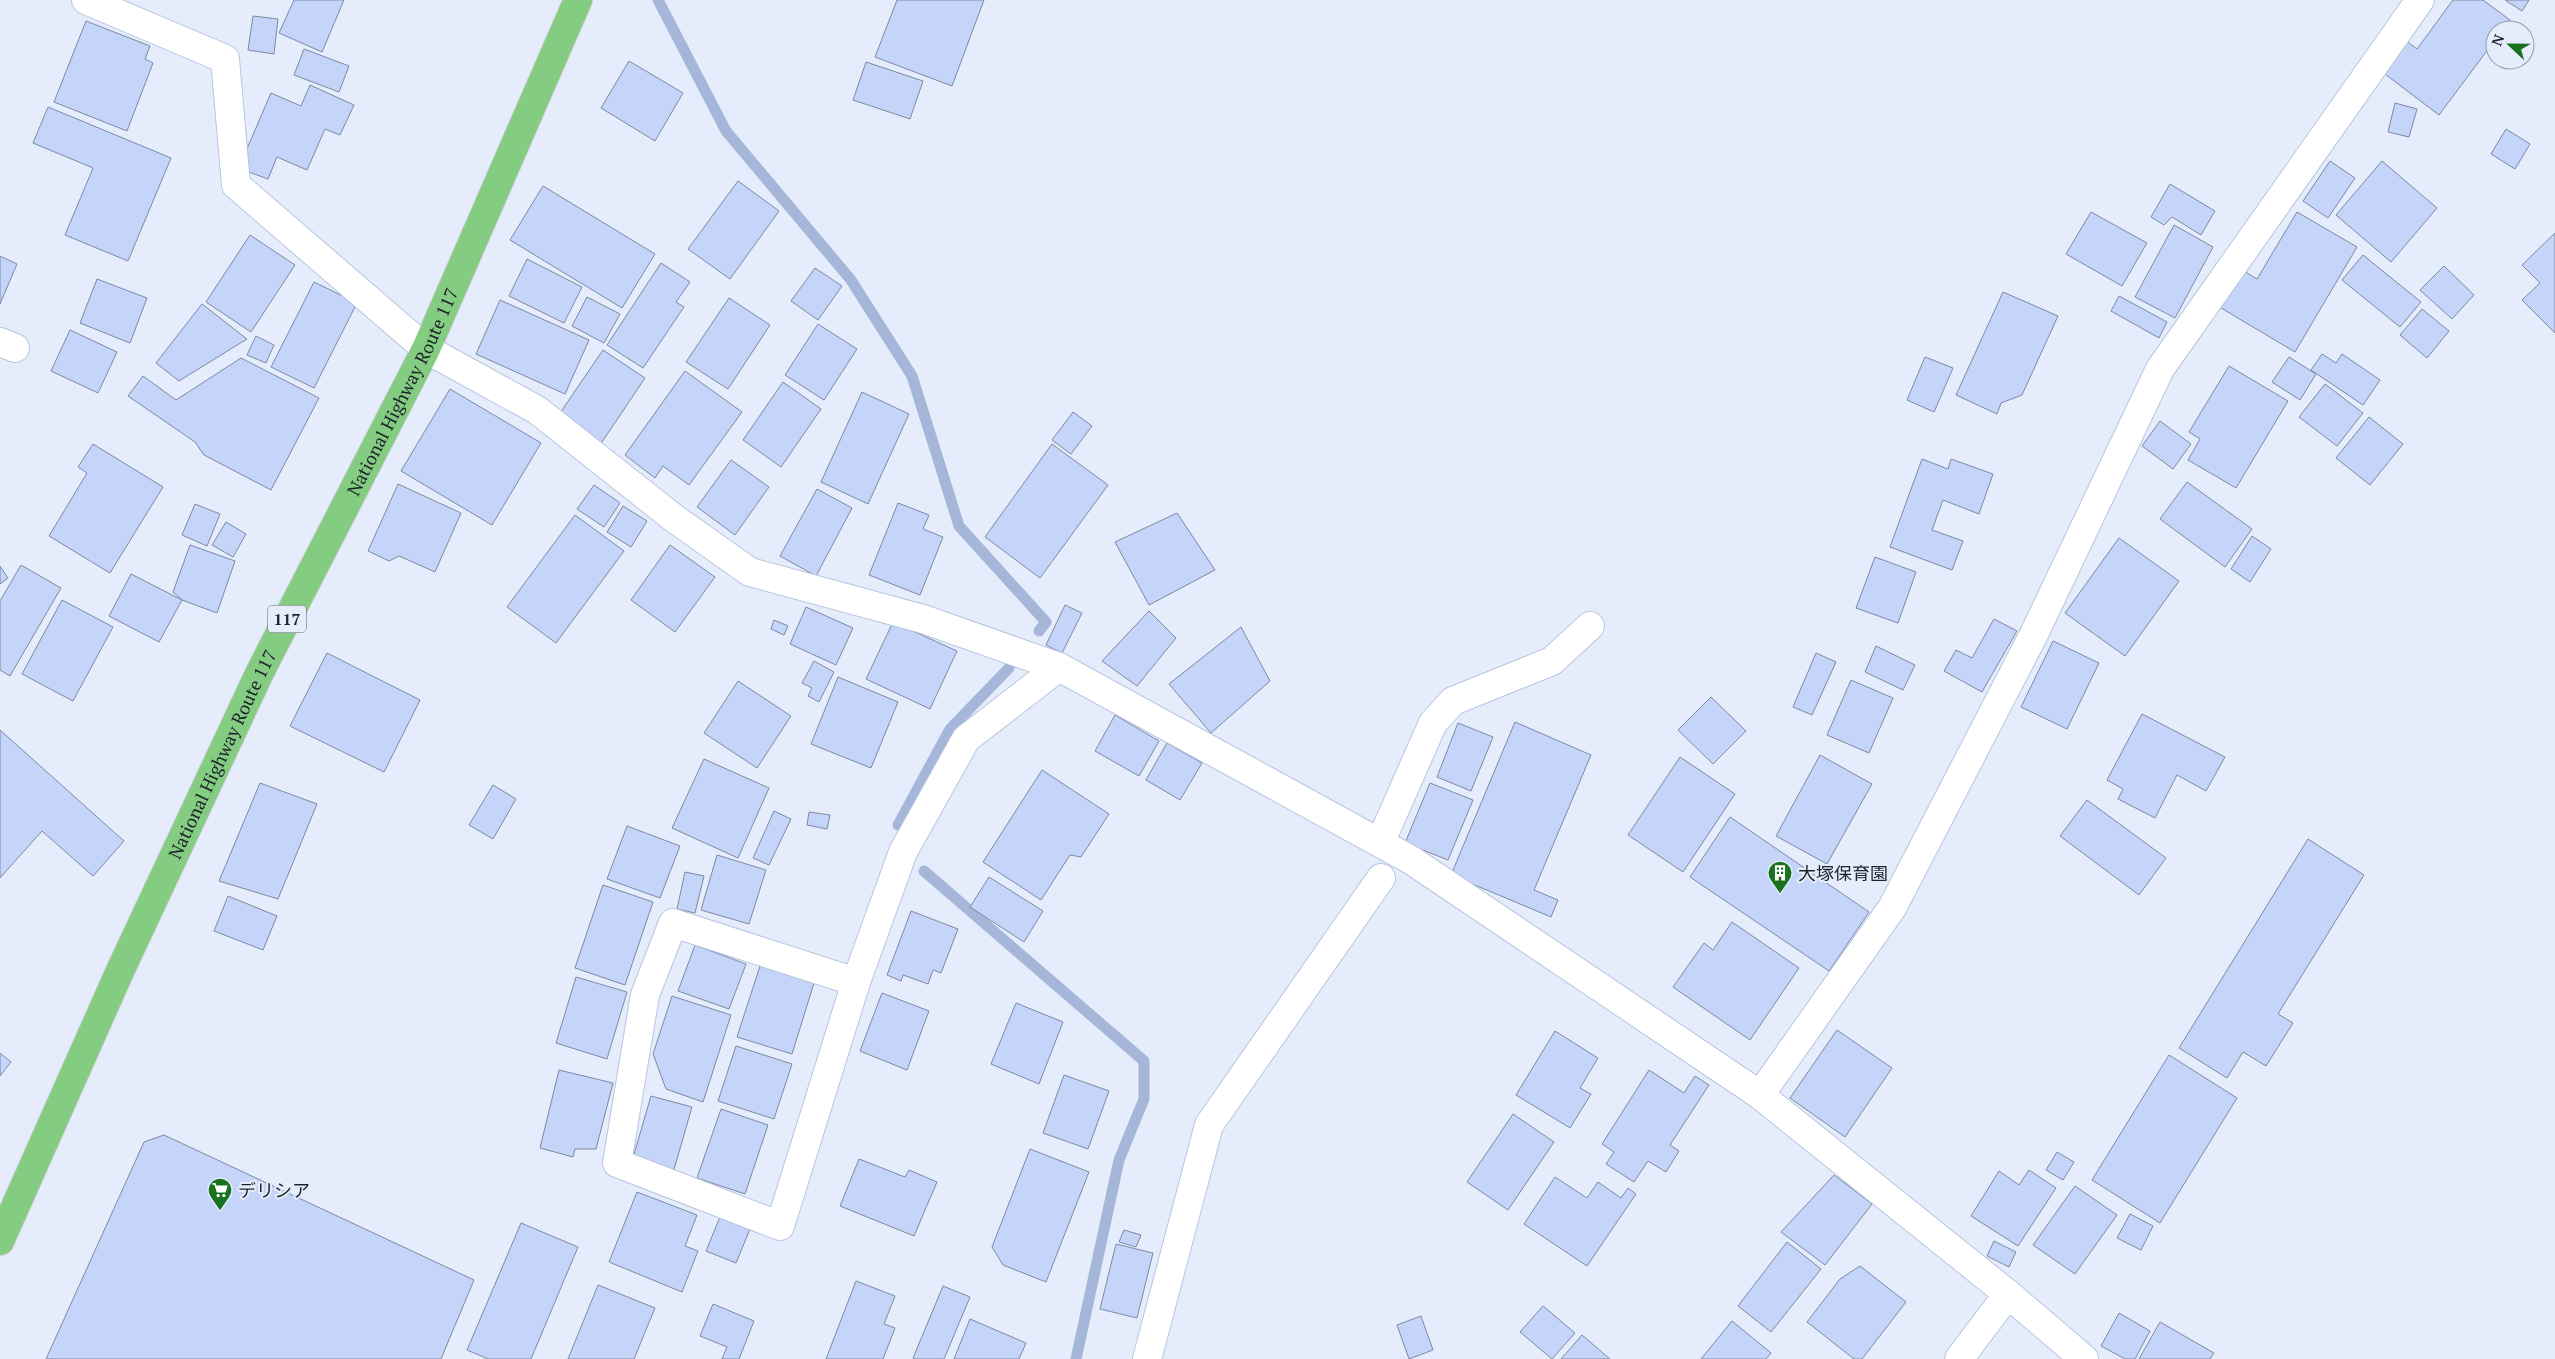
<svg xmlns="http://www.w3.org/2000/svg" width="2555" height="1359" font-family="'PT Serif','Noto Sans JP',serif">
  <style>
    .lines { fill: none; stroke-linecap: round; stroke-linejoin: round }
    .stream { stroke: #a5b6d9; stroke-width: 11 }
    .building { fill: #c4d5f9; stroke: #7d89a1 }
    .minor-casing { stroke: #b8c5df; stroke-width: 30 }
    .highway-casing { stroke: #cdced0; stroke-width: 30 }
    .minor { stroke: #fff; stroke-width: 28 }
    .highway { stroke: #83cc81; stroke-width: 28 }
    .labels { text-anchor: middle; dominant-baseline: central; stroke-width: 4; stroke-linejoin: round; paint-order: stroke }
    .shield { fill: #e5edfd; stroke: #595f6a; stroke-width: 1 }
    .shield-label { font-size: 16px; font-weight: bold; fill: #1d222b }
    .street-label { font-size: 18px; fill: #1d222b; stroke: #e5edfd }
    .poi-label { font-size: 18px; fill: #1d222b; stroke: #e5edfd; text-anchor: start }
  </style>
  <rect width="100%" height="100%" fill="#e5edfd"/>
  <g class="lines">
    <path class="stream" d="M658,0L726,131L851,280L912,376L959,526L1046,622L1039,631
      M898,825L950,729L1009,668
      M924,871L1144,1061V1099L1119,1160L1076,1359"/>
  </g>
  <path class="building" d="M294,0H344L322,52L279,33Z
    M897,0H984L952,86L875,57Z
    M2453,0H2483L2510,20L2503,30H2495V40L2439,115L2377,68L2401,37L2417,49Z
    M2505,0H2529L2522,11Z
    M253,16L278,19L274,54L248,50Z
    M86,21L150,46L145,59L153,63L127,131L54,102Z
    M304,49L349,66L339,92L294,75Z
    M629,61L683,93L655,141L601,108Z
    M866,62L923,81L910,119L853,100Z
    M310,85L354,105L340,135L325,129L307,170L277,157L268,179L249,172L246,151L271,93L301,106Z
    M2395,103L2417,109L2409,137L2388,132Z
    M48,107L171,158L128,261L65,235L93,168L33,143Z
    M2506,129L2530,144L2515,169L2491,154Z
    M2330,161L2355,178L2328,218L2303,201Z
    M2382,161L2437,208L2391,262L2336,215Z
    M738,181L779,211L730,279L688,249Z
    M2170,184L2215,211L2201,235L2172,217L2164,225L2151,217Z
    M543,186L655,254L622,308L510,240Z
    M2091,212L2147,243L2122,286L2066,254Z
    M2297,212L2357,247L2295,352L2216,305L2239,268L2257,279Z
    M2174,225L2213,247L2175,318L2135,297Z
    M2555,233V333L2522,300L2540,283L2522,265Z
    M250,235L295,265L251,332L206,302Z
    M2363,255L2421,302L2400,327L2342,280Z
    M0,256L17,264L0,304Z
    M527,259L582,287L564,323L509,296Z
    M661,263L690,282L676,302L684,307L643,368L607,345Z
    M2444,266L2474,295L2452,319L2420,290Z
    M815,268L842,286L818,320L791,301Z
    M97,279L147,298L130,343L80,323Z
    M314,282L357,303L314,388L271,367Z
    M2003,292L2058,316L2022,395L2001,403L1997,414L1956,395Z
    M2119,296L2167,322L2159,338L2111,311Z
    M587,297L620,314L604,343L572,326Z
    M729,298L770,325L728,389L686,362Z
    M500,300L589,340L565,394L476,354Z
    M202,304L247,339L179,381L156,363Z
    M2422,309L2449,331L2427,358L2400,335Z
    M818,324L857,349L824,400L785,375Z
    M70,330L117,352L98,393L51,371Z
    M256,336L274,345L266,363L247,355Z
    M603,350L645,378L600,445L558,416Z
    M2322,354L2336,363L2342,354L2380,380L2363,405L2311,370Z
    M1925,357L1953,368L1934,412L1907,400Z
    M2289,357L2316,374L2300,400L2272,382Z
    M241,358L319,398L271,490L204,455L195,442L128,396L143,376L176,400Z
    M2229,366L2288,401L2236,488L2188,460L2200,439L2189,432Z
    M685,371L742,412L689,485L663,466L655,478L625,455Z
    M783,382L821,409L781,467L743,440Z
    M2325,384L2363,413L2337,446L2299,417Z
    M450,389L541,443L492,525L401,471Z
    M862,392L909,414L868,504L821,482Z
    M1073,412L1092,426L1071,454L1052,440Z
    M2369,417L2403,444L2370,485L2336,458Z
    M2160,421L2191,444L2173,469L2142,446Z
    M93,444L163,487L110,573L49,536L87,473L78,467Z
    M1052,444L1108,485L1040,578L985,537Z
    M1922,459L1948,469L1951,459L1993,474L1979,514L1943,500L1932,530L1963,541L1952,570L1890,547Z
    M731,460L769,487L735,535L697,507Z
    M2187,482L2252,529L2225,567L2160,519Z
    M398,484L461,513L435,572L399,556L389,561L368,551Z
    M594,485L620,503L604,527L577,509Z
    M817,489L852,508L816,576L780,556Z
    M898,503L929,515L923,529L943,537L920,595L869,575Z
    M195,504L220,514L207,546L182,535Z
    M623,506L647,521L631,547L607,532Z
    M1177,513L1215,570L1149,605L1115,542Z
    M575,515L624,551L556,643L507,607Z
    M226,522L246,534L233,557L212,545Z
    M2252,536L2271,549L2250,582L2231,569Z
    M2119,538L2179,581L2125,656L2065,613Z
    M190,545L235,561L217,613L182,600L173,592Z
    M670,545L715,577L675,632L631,600Z
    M1875,557L1916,572L1898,623L1856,608Z
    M21,565L61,588L10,676L0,670V601Z
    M0,566L8,578L0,584Z
    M131,574L182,600L159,642L109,616Z
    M62,600L113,627L73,701L22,674Z
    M1065,605L1082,613L1062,653L1046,645Z
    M806,607L853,628L836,665L790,644Z
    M1149,611L1176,638L1137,686L1102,661Z
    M1994,619L2017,631L1982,692L1944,671L1956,650L1972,658Z
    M774,620L788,626L784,635L771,629Z
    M893,622L957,651L930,709L866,679Z
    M1241,627L1270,681L1211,733L1169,684Z
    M2053,641L2099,663L2067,729L2021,707Z
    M1876,646L1915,665L1903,690L1865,672Z
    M327,653L420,700L384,772L290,726Z
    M1816,653L1836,662L1812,715L1793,707Z
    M814,661L834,672L819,702L808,696L812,688L802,683Z
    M838,677L898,702L871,768L811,744Z
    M1851,680L1893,698L1869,753L1827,735Z
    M738,681L791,716L757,768L704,733Z
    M1711,697L1746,731L1713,764L1678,730Z
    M2142,714L2225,757L2206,791L2177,775L2155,818L2118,799L2123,789L2107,780Z
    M1115,715L1159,741L1139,776L1095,751Z
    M1515,722L1591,755L1534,890L1558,900L1551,917L1451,875Z
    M1458,723L1493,737L1471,791L1437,777Z
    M0,730L124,841L93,876L42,831L0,878Z
    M1167,743L1202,763L1180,800L1146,780Z
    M1820,755L1872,784L1827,864L1776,836Z
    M1680,757L1735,794L1683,872L1628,835Z
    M704,759L769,788L738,858L672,828Z
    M1042,770L1109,814L1081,857L1070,855L1041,900L983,862Z
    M260,783L317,804L278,899L219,881Z
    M1430,783L1473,800L1448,860L1405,843Z
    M493,785L516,799L493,839L469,825Z
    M2087,800L2166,858L2139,895L2060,836Z
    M774,811L791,819L769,865L753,858Z
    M809,812L830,815L827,829L807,825Z
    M1730,817L1869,912L1829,971L1690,877Z
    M627,826L680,846L660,898L607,879Z
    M2308,839L2364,875L2278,1014L2293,1023L2266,1066L2243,1052L2227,1078L2179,1048Z
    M717,855L766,870L749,924L701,910Z
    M685,872L704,876L695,913L677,909Z
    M989,877L1043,911L1024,942L970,907Z
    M603,885L653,902L625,985L575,968Z
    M228,896L277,916L263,950L214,931Z
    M911,911L958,929L941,973L933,970L928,984L903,975L901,981L887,975Z
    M1732,922L1799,968L1750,1040L1673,987L1704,943L1713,950Z
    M695,945L746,964L729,1009L678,991Z
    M760,966L814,983L792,1054L737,1037Z
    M576,977L627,992L607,1059L556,1043Z
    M882,993L929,1011L907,1070L860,1051Z
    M672,996L731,1015L703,1102L666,1089L653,1054Z
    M1016,1003L1063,1022L1039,1084L991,1064Z
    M1837,1030L1892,1068L1845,1137L1790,1098Z
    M1555,1031L1598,1058L1580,1088L1591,1094L1570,1128L1516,1095Z
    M736,1046L792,1064L774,1119L718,1101Z
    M0,1053L11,1062L0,1076Z
    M2169,1055L2237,1098L2160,1223L2092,1180Z
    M559,1070L613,1083L596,1149H575L573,1157L540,1148Z
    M1649,1070L1684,1093L1695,1076L1709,1085L1670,1145L1679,1151L1666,1172L1648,1161L1634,1182L1606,1164L1614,1152L1602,1144Z
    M1064,1075L1109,1091L1088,1149L1043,1133Z
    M651,1096L692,1107L673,1173L632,1161Z
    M721,1109L768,1125L745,1194L697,1178Z
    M1513,1114L1554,1142L1508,1210L1467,1182Z
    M164,1135L474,1280L441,1359H46L144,1142Z
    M1030,1149L1089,1172L1046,1282L1003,1265L992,1247Z
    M2057,1152L2074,1162L2063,1180L2046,1170Z
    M859,1159L905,1177L909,1170L937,1182L914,1236L840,1206Z
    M2029,1170L2056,1188L2018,1246L1971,1216L1999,1171L2019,1185Z
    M1834,1175L1872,1204L1825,1265L1781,1232Z
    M1555,1177L1587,1198L1598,1182L1621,1198L1628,1188L1636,1194L1587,1266L1524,1224Z
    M2075,1186L2117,1215L2075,1274L2033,1245Z
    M637,1192L697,1215L685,1246L698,1251L682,1292L609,1262Z
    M2130,1214L2153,1226L2141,1250L2117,1238Z
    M720,1217L750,1229L736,1263L706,1251Z
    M521,1223L578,1247L531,1359H488L467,1350Z
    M1124,1230L1141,1235L1136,1247L1119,1242Z
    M1994,1241L2016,1252L2009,1267L1987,1256Z
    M1787,1242L1821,1269L1771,1332L1738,1306Z
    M1116,1244L1153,1253L1137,1318L1100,1309Z
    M1860,1266L1906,1302L1862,1359H1854L1807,1322L1840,1279Z
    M856,1281L895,1296L884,1324L895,1328L883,1359H826Z
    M598,1285L655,1308L634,1359H568Z
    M943,1286L970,1297L944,1359H915L913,1358Z
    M713,1304L754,1321L739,1359H722L727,1347L700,1336Z
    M1543,1306L1575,1333L1552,1359L1520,1332Z
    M2119,1313L2150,1331L2135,1359H2125L2101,1346Z
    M1421,1316L1433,1350L1409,1359L1397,1325Z
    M970,1319L1026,1343L1019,1359H954Z
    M1732,1321L1771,1353L1766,1359H1701Z
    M2160,1322L2214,1353L2210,1359H2139Z
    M1582,1335L1610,1359H1561Z"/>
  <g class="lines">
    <defs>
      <path id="minor" d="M86,0L225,59L236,185L426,349L537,410L675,519L750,572L923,619L1059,667L1411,860L1760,1095L2008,1294L2084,1359
        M0,342L15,348
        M1380,843L1433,723L1453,701L1552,661L1590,626
        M856,982L673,923L645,995L617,1163L780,1226L856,982L903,852L966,739L1059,667
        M1760,1095L1892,908L2034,634L2160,369L2420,0
        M1147,1359L1209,1125L1381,878
        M1959,1359L2008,1294"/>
      <g id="highway">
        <path id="s1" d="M0,1241L120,971L260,672L426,349L578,0"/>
      </g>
    </defs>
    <use href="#minor" class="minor-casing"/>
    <use href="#highway" class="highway-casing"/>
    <use href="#minor" class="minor"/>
    <use href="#highway" class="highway"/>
  </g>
  <defs>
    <symbol id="building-pin" viewBox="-11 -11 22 30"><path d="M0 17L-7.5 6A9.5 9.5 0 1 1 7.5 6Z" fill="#19721e" stroke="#e5edfd"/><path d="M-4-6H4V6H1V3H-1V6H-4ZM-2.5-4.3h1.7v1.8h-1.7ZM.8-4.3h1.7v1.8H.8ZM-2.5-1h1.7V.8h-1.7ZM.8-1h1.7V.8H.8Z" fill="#fff"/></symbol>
    <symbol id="supermarket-pin" viewBox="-11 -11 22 30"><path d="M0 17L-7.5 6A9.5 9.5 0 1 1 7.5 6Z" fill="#19721e" stroke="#e5edfd"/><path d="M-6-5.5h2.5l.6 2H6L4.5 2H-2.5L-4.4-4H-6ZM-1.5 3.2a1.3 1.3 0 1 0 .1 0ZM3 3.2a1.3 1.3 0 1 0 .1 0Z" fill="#fff"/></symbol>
  </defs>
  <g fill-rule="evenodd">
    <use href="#building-pin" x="1766" y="859" width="28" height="38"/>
    <use href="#supermarket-pin" x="206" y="1176" width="28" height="38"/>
  </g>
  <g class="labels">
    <rect class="shield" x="268" y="605.5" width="38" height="27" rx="4"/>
    <g class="shield-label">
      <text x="287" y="619">117</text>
    </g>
    <g class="street-label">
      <text stroke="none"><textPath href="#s1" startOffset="940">National Highway Route 117</textPath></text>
      <text stroke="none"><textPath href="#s1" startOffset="535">National Highway Route 117</textPath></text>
    </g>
    <g class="poi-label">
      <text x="1798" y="873">大塚保育園</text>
      <text x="238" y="1190">デリシア</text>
    </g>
  </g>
  <g transform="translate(2510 45) rotate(292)"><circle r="24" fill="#e5edfd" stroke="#959ca9"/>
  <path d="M0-4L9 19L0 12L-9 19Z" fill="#19721e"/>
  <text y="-8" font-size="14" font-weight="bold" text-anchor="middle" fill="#1d222b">N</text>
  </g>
</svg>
